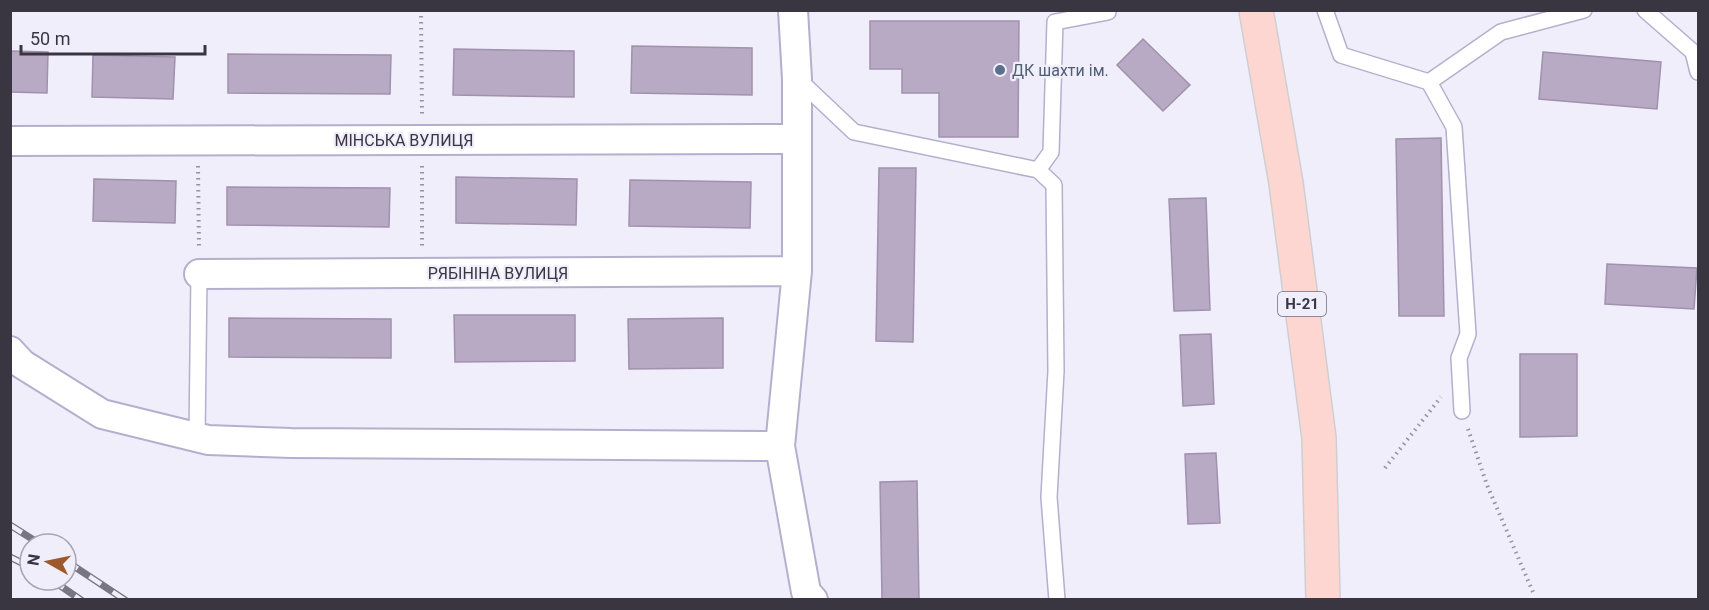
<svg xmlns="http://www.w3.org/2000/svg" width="1709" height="610" font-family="Roboto,sans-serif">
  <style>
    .building { fill: #b8a9c5; stroke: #a091ad; stroke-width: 1.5 }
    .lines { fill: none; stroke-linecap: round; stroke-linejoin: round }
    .service-casing { stroke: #b5afcd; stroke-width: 18 }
    .minor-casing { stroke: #b5afcd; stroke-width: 32 }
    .primary-casing { stroke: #cfcfd2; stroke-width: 36 }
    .path { stroke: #95929f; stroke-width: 4; stroke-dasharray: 1.5 4.5; stroke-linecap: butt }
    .service { stroke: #fff; stroke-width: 15 }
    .minor { stroke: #fff; stroke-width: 28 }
    .primary { stroke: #fed6d1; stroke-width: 33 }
    .rail-casing { stroke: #797683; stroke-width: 7 }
    .rail { stroke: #f0eefb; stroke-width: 4.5; stroke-dasharray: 14; stroke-linecap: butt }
    .service-dot { fill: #5c6f8a; stroke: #f0eefb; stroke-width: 2 }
    .labels { text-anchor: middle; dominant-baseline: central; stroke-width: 4.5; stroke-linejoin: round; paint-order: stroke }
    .shield { fill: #f0eefb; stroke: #706d7a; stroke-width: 1.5 }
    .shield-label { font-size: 15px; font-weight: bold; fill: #393642 }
    .service-label { font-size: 16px; fill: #4e5e75; stroke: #f0eefb; text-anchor: start }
    .street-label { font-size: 16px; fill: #393642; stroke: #f0eefb }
  </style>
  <rect width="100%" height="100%" fill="#f0eefb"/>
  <path class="building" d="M870,21H1019L1018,137H939V93H902V69H870Z
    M1143,39L1190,85L1163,111L1117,65Z
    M632,46L752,48V95L631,93Z
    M454,49L574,51V97L453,95Z
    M10,51L48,52L47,93L10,92Z
    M1543,52L1661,62L1657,109L1539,99Z
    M228,54L391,55L390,94L228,93Z
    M93,55L175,57L173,99L92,97Z
    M1441,138L1444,316H1399L1396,139Z
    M879,168H916L913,342L876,341Z
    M456,177L577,179L576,225L456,223Z
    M94,179L176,181L175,223L93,221Z
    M630,180L751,182L750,228L629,226Z
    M227,187L390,188L389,227L227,225Z
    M1206,198L1210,310L1174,311L1169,199Z
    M1607,264L1697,268L1694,309L1605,304Z
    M454,315H575V361L455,362Z
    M229,318L391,319V358L229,357Z
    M723,318V368L629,369L628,319Z
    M1211,334L1214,404L1183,406L1180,335Z
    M1520,354H1577V436L1520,437Z
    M1216,453L1220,523L1188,524L1185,454Z
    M917,481L919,600H882L880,482Z"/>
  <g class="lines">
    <defs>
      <path id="service" d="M1325,10L1341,55L1429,82L1501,32L1584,10
        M1645,10L1693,52L1698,72
        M798,79L854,132L1038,170L1054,185L1056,371L1049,497L1057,600
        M1429,82L1454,127L1468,334L1459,358L1462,411
        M1038,170L1051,152L1055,22L1108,12
        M197,437L199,274"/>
      <path id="minor" d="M10,141L797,139
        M199,274L797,271
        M10,351L22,364L102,414L208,440L291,443L780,446L806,592L813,600
        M780,446L797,271V79L793,10"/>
      <path id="primary" d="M1256,10L1286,183L1319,438L1323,600"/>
    </defs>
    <use href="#service" class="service-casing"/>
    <use href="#minor" class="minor-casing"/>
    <use href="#primary" class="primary-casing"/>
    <path class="path" d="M421,10L422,116
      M198,166L199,248
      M422,166V248
      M1468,429L1487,485L1533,592
      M1385,468L1441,397"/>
    <use href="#service" class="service"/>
    <use href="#minor" class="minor"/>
    <use href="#primary" class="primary"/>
    <defs>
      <path id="rail" d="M10,525L40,544
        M10,557L30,567
        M66,561L125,600
        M52,580L81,600"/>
    </defs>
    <use href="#rail" class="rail-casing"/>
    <use href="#rail" class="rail"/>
  </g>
  <circle class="service-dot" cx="1000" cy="70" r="6"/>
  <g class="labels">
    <rect class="shield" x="1278" y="292" width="48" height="24" rx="4.5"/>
    <g class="shield-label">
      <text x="1302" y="304">Н-21</text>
    </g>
    <g class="service-label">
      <text x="1012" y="70">ДК шахти ім.</text>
    </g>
    <g class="street-label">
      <text x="404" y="140">МІНСЬКА ВУЛИЦЯ</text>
      <text x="498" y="273">РЯБІНІНА ВУЛИЦЯ</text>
    </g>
  </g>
  <rect width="1709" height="610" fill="none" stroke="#393642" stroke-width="24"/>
  <g transform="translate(48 562) rotate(279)"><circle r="28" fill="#f0eefb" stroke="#a7a4b1" stroke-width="1.5"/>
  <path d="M0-4.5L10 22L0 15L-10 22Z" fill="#9d592c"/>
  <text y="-9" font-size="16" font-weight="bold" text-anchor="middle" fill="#393642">N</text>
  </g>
  <path d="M21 45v9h184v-9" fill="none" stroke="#393642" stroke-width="3"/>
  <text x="30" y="45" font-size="18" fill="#393642" stroke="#f0eefb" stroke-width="4.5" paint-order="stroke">50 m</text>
</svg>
